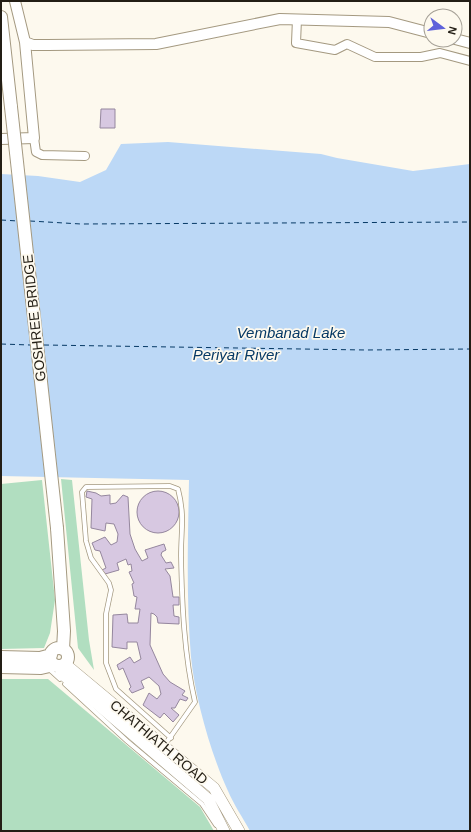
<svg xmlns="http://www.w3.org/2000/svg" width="471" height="832" font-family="Helvetica,sans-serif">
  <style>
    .green { fill: #b1dec0 }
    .water { fill: #bcd8f6 }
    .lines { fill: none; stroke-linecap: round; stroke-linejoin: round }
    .ferry { stroke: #063965; stroke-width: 1; stroke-dasharray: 5 4; stroke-linecap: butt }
    .building { fill: #d7c8e1; stroke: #95879e }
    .service-casing { stroke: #a49980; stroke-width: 5.5 }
    .minor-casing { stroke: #a49980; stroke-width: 10 }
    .tertiary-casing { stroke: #a49980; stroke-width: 12 }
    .secondary-casing { stroke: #a49980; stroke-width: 12 }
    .primary-casing { stroke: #a49980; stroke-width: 14 }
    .service { stroke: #fff; stroke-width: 4 }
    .minor { stroke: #fff; stroke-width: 8 }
    .tertiary { stroke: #fff; stroke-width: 10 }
    .secondary { stroke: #fff; stroke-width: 11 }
    .primary { stroke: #fff; stroke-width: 12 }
    .primary-bridge-casing { stroke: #a49980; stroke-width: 14; stroke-linecap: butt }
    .primary-bridge { stroke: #fff; stroke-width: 12 }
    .labels { text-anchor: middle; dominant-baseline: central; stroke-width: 3.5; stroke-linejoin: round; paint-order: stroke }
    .street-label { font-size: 14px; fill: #231e15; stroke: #fdf9ee }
    .water-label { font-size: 15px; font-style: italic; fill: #063965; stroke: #fdf9ee }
  </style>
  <rect width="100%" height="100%" fill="#fdf9ee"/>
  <path class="green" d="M61,479L72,480L89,640L94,670L78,648Z
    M42,480L55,600L50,633L44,648L1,649V484Z
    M1,679H48L200,807L214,831H1Z"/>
  <path class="water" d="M168,142L321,154L337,158L413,171L470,164V831H250C243,818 234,805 228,791C211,754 195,698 191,657C186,600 188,537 189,480L1,476V174L38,176L80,182L106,170L121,144Z"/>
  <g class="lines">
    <path class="ferry" d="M1,220L18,221
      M30,221L81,224L470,222
      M1,344L30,345
      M44,345L366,350L470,349"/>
  </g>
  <path class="building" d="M101,109H115V128H100Z
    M137 512a21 21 0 1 1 42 0a21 21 0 1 1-42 0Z
    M87,491L96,493L101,496L110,495V504L116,503L123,495L128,497L130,534L135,549L142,561L148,558L145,550L164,544L166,550L162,552L161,555L166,563L171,562L174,568L165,569L170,576L173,597H179V605H173L174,616L179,617V624L158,623L157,617L154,614L151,613L150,645L163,674L170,682L185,691L182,695L188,698L186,701L180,699L175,708H171L179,715L173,722L164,713L160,718L143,705L149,693L157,699L161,694L159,686L149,677L141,681L144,688L132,693L129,689L131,687L123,668L119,670L117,665L130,657L134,663L141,659L137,642H127V649L112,647L113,615L127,614L128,623H138L140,609H135L137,597L134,596L132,584L134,583L129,572L132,571L131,564L128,565L126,559L117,563L119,570L105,574L102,570L106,568L100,551L95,550L92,543L105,537L111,545L117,542L118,534L114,524L106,523L105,531L91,528L92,499L86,497Z"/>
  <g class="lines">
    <defs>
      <path id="service" d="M49,669L60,679
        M65,684L127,741L202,804L216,825
        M164,746L195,702C184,655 182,604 181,556C181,530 185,516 178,489L170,486L86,487L82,492L86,541L91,558L109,583L111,590L106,614V663L116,689L171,738"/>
      <path id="minor" d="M297,19L296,43L335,50L347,44L375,57H421L440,53L470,61
        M34,138L36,152L42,155L85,156"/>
      <path id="tertiary" d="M455,39L470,43
        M25,42L33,45H47L156,44L280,19L389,22L431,33
        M1,139L34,138L25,42L15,1"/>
      <path id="secondary" d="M65,664L214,788L239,831
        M60,666L61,673L208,799L224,831"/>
      <path id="primary" d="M1,17L11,107
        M57,528L64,631L63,649
        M50 657a9 9 0 1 1 18 0a9 9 0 1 1-18 0Z
        M1,657L40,658L51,655
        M1,667L41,668L54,665"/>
    </defs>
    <use href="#service" class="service-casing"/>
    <use href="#minor" class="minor-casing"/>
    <use href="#tertiary" class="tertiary-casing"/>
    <use href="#secondary" class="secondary-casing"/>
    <use href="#primary" class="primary-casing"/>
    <use href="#service" class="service"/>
    <use href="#minor" class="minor"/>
    <use href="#tertiary" class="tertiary"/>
    <use href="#secondary" class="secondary"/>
    <use href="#primary" class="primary"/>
    <defs>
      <path id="primary-bridge" d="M11,107L57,528"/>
    </defs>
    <use href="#primary-bridge" class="primary-bridge-casing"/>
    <use href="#primary-bridge" class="primary-bridge"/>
  </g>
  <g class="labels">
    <g class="street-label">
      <text transform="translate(34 318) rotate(-96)">GOSHREE BRIDGE</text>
      <text transform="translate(159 742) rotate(40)">CHATHIATH ROAD</text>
    </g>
    <g class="water-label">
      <text x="291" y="332">Vembanad Lake</text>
      <text x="236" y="354">Periyar River</text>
    </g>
  </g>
  <rect width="471" height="832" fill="none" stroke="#231e15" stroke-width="4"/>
  <g transform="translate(443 28) rotate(105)"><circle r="19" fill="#fdf9ee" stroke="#a6a197"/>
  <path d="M0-3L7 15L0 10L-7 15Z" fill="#5e61da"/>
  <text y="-6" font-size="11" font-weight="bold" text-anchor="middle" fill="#231e15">N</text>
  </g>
</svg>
